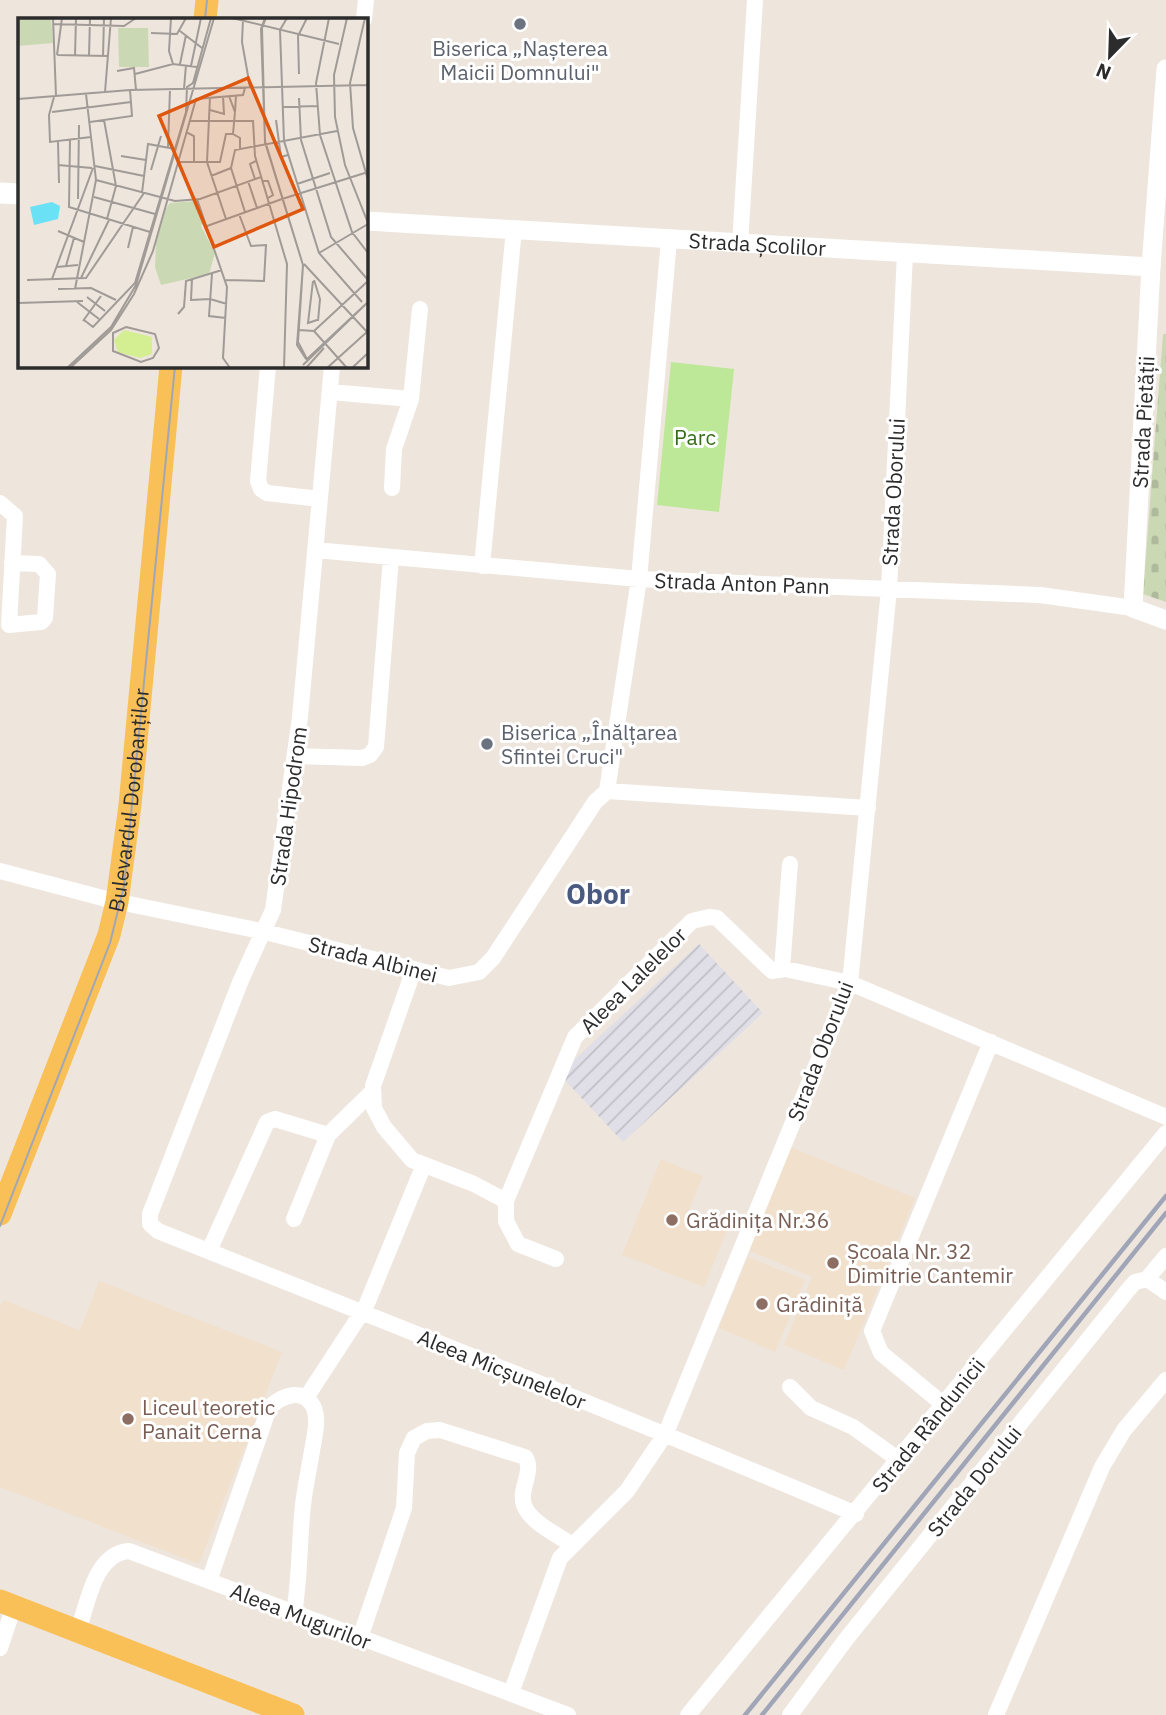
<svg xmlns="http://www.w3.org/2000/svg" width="1166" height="1715" font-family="'IBM Plex Sans',sans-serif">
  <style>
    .industrial { fill: url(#industrial-furrows) }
    .education { fill: #f1e0cc }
    .grass { fill: #bce897 }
    .cemetery { fill: url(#cemetery-stones) }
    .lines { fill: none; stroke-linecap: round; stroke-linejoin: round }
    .minor { stroke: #fff; stroke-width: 16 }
    .tertiary { stroke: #fff; stroke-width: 19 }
    .secondary { stroke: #fff; stroke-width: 21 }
    .primary { stroke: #f9c058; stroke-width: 23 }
    .tram { stroke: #a0a6b7; stroke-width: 2 }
    .rail { stroke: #a0a6b7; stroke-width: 4.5 }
    .worship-dot { fill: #6b7280; stroke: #fff; stroke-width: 2.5 }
    .education-dot { fill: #8d6e63; stroke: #fff; stroke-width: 2.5 }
    .labels { text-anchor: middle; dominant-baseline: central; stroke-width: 6; stroke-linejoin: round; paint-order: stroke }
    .worship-label { font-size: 21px; fill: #5b616d; stroke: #fff }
    .street-label { font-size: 21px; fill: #2c2c2c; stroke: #fff }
    .park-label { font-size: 21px; fill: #336e16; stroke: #fff }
    .education-label { font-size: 21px; fill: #785e54; stroke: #fff; text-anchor: start }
    .district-label { font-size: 28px; font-weight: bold; fill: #495980; stroke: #fff }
    .inset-road { fill: none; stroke: #a09b96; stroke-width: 2 }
    .view { fill: #df570e; fill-opacity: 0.15; stroke: #df570e; stroke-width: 3.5 }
    .inset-edge { fill: none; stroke: #2c2c2c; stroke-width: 3.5 }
  </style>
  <defs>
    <pattern id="industrial-furrows" width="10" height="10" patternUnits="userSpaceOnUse" patternTransform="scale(1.75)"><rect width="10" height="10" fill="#e0dee6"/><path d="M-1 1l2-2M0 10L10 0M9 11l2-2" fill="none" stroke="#c0bfc5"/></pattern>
    <pattern id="cemetery-stones" width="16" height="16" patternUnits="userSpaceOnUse" patternTransform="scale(1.75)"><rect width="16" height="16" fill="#cad9b4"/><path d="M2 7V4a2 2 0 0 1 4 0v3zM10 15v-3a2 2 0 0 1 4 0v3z" fill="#aeba9b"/></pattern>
  </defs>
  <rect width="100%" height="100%" fill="#eee5dd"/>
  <path class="industrial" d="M699,944L763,1013L623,1142L559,1074Z"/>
  <path class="education" d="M788,1146L915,1198L844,1370L784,1345L812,1277L745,1249Z
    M661,1159L703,1176L688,1212L728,1228L704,1287L622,1255Z
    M748,1257L805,1280L775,1352L719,1328Z
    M99,1281L282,1352L199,1564L0,1487V1307L3,1300L80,1330Z"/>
  <path class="grass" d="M671,362L734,369L719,512L657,505Z"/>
  <path class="cemetery" d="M1163,334H1166V602L1143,594Z"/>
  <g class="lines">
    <path class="minor" d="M364,19L366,0
      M740,244L755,0
      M268,366L258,481L261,489L267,493L320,499
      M332,366L300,717L273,910L241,980L150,1214V1224L158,1231C391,1324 625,1416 856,1514
      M330,392L411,399
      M392,488L394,449L411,399L420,309
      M0,503L15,516L9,625L41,622L45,618L48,574L39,564L12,563
      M315,550L639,579L1040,595L1133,608
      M482,566L514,229
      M295,756L362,758L370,755L376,747L391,557
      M607,791L639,579L669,240
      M0,871L114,901L261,931L449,978L479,972L493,958L595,802L607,791L868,808
      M414,969L373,1086L374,1108L384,1127L412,1160L474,1184L506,1201L575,1037L692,921L709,917L717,918L772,971L785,969L850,983L1166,1117
      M782,969L790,864
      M506,1201V1221L518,1244L556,1259
      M294,1219L328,1135L372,1092
      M209,1251L267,1122L275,1119L328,1135
      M1147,1279L1166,1292
      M790,1387L811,1408L853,1427L899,1460
      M306,1398L366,1306L423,1167
      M944,1405L881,1353L872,1331L991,1042
      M209,1581L269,1408C281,1396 304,1386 314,1408C319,1421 314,1438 312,1451C309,1469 305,1487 303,1505C299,1542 300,1578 294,1614
      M78,1631C88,1603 94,1554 129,1551L568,1715
      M360,1638L404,1508L407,1453L414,1438L427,1431L440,1430L525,1457C535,1471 518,1489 524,1505C530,1522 556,1534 571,1544
      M0,1648L14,1606
      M511,1693L560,1558L627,1491L666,1433L850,983L889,589L905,254
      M688,1715L1166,1133
      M790,1715L847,1638L1128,1290L1135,1282L1147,1279L1166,1256
      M996,1715L1102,1467L1124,1430L1166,1380"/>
    <g class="tertiary">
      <path d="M1166,69L1151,267L1133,608L1166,620"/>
      <path id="s1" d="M366,221L1151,267"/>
    </g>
    <path class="secondary" d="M0,193L19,194"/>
    <g class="primary">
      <path d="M205,19L207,0"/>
      <path id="s2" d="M0,1214L109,935L117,902L130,805L171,366"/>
      <path d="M0,1601L293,1715"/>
    </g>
    <path class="tram" d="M205,19L207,0
      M0,1226L110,943L124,886L175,366"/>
    <path class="rail" d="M745,1715L1166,1196
      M762,1715L1166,1213"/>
  </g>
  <g class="worship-dot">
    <circle cx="520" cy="24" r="7"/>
    <circle cx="487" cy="744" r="7"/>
  </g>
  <g class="education-dot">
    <circle cx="672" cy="1220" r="7"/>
    <circle cx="833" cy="1263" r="7"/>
    <circle cx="762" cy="1304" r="7"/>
    <circle cx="128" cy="1419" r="7"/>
  </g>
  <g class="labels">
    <g class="worship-label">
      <text x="520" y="48">Biserica „Nașterea<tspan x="520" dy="24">Maicii Domnului"</tspan></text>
      <text x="501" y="732" text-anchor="start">Biserica „Înălțarea<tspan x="501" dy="24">Sfintei Cruci"</tspan></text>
    </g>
    <g class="street-label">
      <text stroke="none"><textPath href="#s1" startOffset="392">Strada Școlilor</textPath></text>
      <text transform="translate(1143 422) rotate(-87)">Strada Pietății</text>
      <text transform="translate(893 492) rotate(-87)">Strada Oborului</text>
      <text transform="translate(742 583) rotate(2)">Strada Anton Pann</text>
      <text stroke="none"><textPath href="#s2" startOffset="436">Bulevardul Dorobanților</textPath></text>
      <text transform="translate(288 806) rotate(-82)">Strada Hipodrom</text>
      <text transform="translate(373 959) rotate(14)">Strada Albinei</text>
      <text transform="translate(633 980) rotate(-45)">Aleea Lalelelor</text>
      <text transform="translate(820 1051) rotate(-69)">Strada Oborului</text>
      <text transform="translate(502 1369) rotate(22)">Aleea Micșunelelor</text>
      <text transform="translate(928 1425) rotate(-51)">Strada Rândunicii</text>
      <text transform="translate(974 1481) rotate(-51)">Strada Dorului</text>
      <text transform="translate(301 1616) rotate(21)">Aleea Mugurilor</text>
    </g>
    <g class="park-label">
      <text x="695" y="437">Parc</text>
    </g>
    <g class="education-label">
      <text x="686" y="1220">Grădinița Nr.36</text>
      <text x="847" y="1251">Școala Nr. 32<tspan x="847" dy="24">Dimitrie Cantemir</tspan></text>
      <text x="776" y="1304">Grădiniță</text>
      <text x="142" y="1407">Liceul teoretic<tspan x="142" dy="24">Panait Cerna</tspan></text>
    </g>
    <g class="district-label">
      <text x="598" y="893">Obor</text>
    </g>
  </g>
  <g transform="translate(18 18)">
    <rect width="350" height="350" fill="#eee5dd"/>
    <path d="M0,0H33L35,25L0,28ZM100,10H130L131,49H101ZM179,183L186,203L183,208L197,235L191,256L143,267L137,249L138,225L147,192L152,185Z" fill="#cad9b4"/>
    <path d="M106,312L134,319V336L122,340L100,334L96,322Z" fill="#d3ef92"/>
    <path d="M34,184L42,188L40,201L16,207L12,189Z" fill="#6be1f6"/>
    <path class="inset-road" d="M35,0L38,78M153,0L151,33L155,46M214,0L321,26M247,0L243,11L247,123L285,247L279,327L288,341M248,0L244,10L247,124L285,247L280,324L290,343M269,0L262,12L266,123L301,235L344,284M311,0L298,65L302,117L334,214L350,235M329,0L316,57L317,99L327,147L350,205M347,0L332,65L335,110L350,162M225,1L224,24L232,69M35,6L106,8L118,0M162,13L184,30M133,15L159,16L168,0M39,37L90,38M39,37L44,0M57,38L58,0M71,38L72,0M85,38L86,0M162,46L168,17M173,48L183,0M99,53L116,50L118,72M350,55V83M117,56L155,46L179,49M281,56L280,18L289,0M166,71L168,47M87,74L93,0M211,78L217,94L218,77M36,79L31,97L32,124L73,119M192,79L189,144L208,201M281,80L283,122L313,219L350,262M0,81L112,72L350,67M265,89L299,88M192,92L206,96L205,78M34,94L113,84M217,94L215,116L222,120V131M86,102L98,168L89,201M258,102L263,139L270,137M171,103H235L237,138L269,246L266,350M72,104L114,98L112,72M168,114L176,118V144M52,122L51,189L132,214M40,124L41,165M150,129L152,71M103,138L128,142M160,144H202L208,116H215M40,147L74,150M77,148L126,158M133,152L143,118M193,158L213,150M237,161L232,146L238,143M78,162L157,183L182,181L243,159M230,163L239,190M245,163H250L255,177L250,180M279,166L312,155M124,175L130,126L157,131M76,179L137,196M60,181L61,107M179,181L209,269L205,340L212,350M264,181L350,154M227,194L213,150L217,132L319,113M189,208L264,181M40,213L66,224M110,230L115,209M301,235L350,206M286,246L350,315M48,248L56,220M39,249L60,247M194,256L191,298L208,300M63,260L91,202M34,261L75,150M174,261L173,282L192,281L209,286M9,262L68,260L126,175M207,262L246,263L248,227L233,228L221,196M296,262L302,281L300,303M295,263L290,305L299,302M40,271L73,270L98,282M57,271L78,162L68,76M69,279L87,293M59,284L81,301M0,285L65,283M160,296L166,289L168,263L204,252M66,302L75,309L117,265L168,94L169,69L175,65L193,0M65,303L83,278M108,309L137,316L141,330L135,340L123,344L95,333V315ZM281,312L296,313L329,350M296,313L350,263M288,342L350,284M285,347L350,284M49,350L93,309L118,267L196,0M52,350L93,312L116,276L135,233L178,81L225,77L227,70M288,350L306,330M309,350L350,313M334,350L350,335"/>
    <path class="view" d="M230,60L285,191L196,229L141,98Z"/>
    <rect width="350" height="350" class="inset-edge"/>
  </g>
  <g transform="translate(1110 56) rotate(203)" stroke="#ffffff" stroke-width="5" paint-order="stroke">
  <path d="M0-5L12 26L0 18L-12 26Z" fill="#2c2c2c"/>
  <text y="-10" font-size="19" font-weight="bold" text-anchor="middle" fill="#2c2c2c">N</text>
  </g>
</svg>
